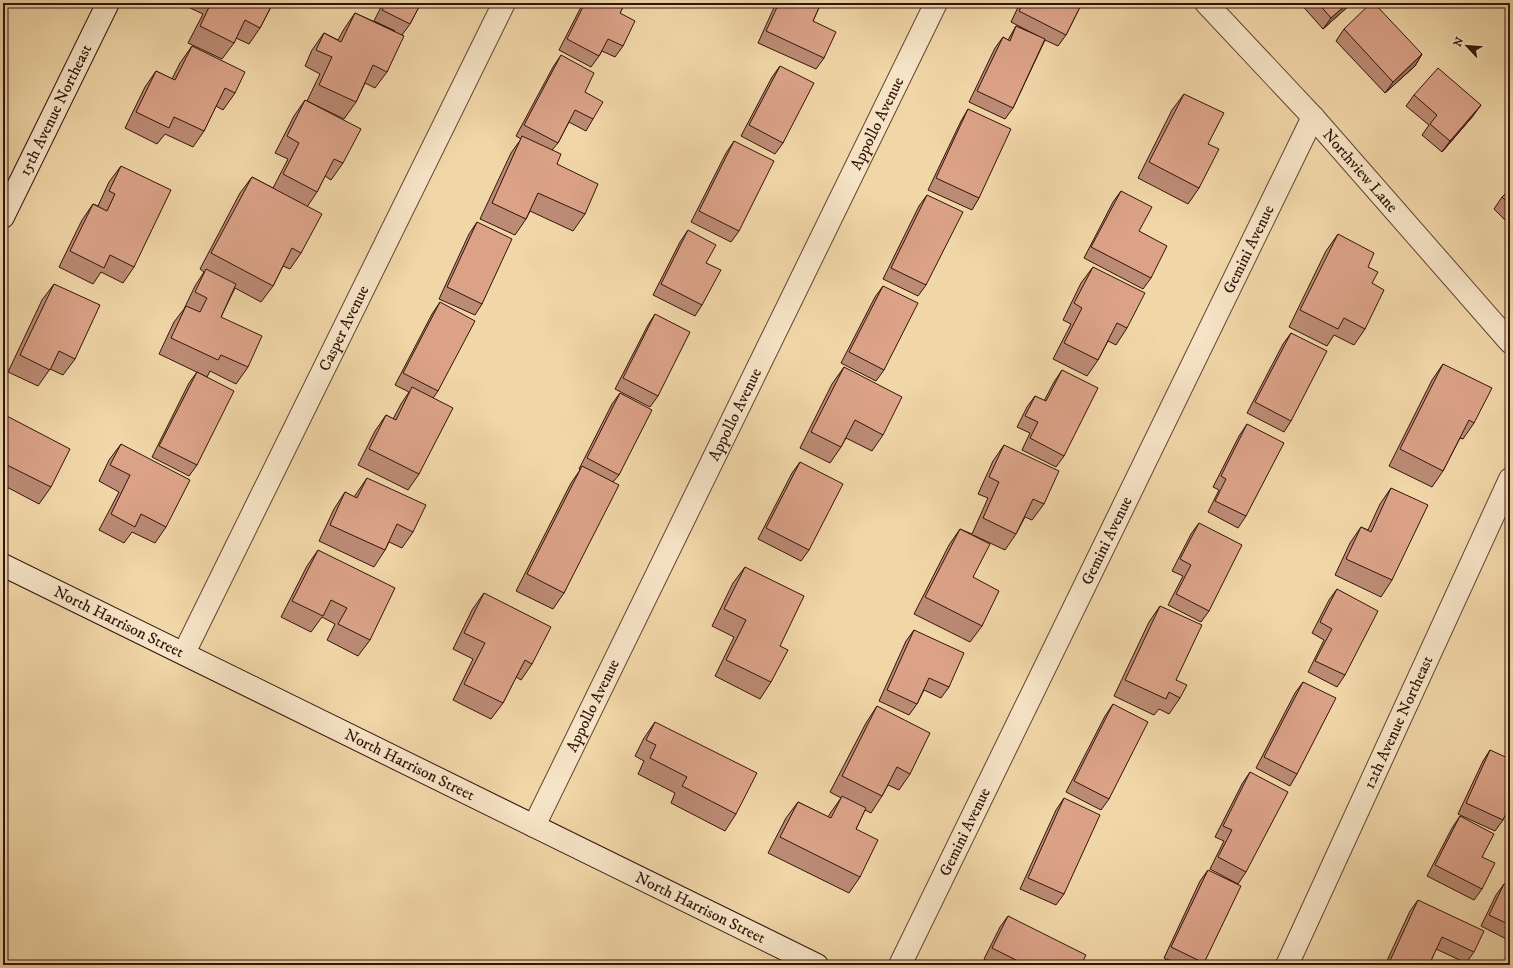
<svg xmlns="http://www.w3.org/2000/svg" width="1513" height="968" font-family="'IM FELL DW Pica',serif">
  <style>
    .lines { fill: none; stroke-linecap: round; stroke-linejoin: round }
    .street-casing { stroke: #624431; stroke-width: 24 }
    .secondary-casing { stroke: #321409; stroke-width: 24 }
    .street { stroke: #f6e4c6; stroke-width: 22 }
    .secondary { stroke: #f6e4c6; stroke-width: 22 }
    .wall { fill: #bc8b75; stroke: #321409 }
    .shaded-wall { fill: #99715f; stroke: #321409 }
    .building { fill: #dba288; stroke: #321409 }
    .labels { text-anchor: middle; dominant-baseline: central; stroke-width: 3; stroke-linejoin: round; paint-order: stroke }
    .street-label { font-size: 16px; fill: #321409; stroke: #f6e4c6 }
  </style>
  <rect width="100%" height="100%" fill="#f1d6a8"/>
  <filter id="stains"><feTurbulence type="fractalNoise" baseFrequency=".005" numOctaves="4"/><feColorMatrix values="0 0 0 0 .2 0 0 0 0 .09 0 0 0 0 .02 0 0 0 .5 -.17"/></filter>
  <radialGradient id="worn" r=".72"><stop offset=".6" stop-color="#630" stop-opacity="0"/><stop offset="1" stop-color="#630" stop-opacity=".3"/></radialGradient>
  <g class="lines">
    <defs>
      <g id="street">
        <path id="s1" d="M1206,3L1313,117L1510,342"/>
        <path id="s2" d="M184,653L504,3"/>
        <path id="s3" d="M534,826L936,3"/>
        <path id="s4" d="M900,965L1313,117"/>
        <path id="s5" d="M1287,965L1510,479"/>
      </g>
      <g id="secondary">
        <path id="s6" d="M3,217L108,3"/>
        <path id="s7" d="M3,565L817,965"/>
      </g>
    </defs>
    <use href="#street" class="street-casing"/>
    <use href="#secondary" class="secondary-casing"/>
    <use href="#street" class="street"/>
    <use href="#secondary" class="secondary"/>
  </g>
  <path class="wall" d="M190,3H273L260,28L249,44L236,38L234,43L222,59L188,43L203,14L188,7Z
    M383,3H421L410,24L402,35L387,72L375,88L365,83L356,102L344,119L307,101L320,74L305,66L312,50L324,33L338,40L344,29L355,13L395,31L374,21Z
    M583,3H625L620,13L623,46L615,57L602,51L599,56L591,67L559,50Z
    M776,3H821L813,21L824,58L816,69L758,43Z
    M1020,3H1082L1066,35L1058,46L1045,40L1013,108L1005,119L969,102L995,48L1003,37L1008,40L1016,26L1040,37L1011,22Z
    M1300,3H1352L1323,29Z
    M1344,29L1422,54L1415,66L1385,93L1336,41Z
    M192,46L235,93L223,110L216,106L204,131L193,147L165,134L157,144L125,128L145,87L156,71L172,79L180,63Z
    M561,55L585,92L593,119L586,131L569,122L558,143L552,150L557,164L585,214L573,231L530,211L526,219L515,235L480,219L511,153L521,139L516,136L553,67Z
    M780,66L783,143L775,154L741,136L772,77Z
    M1184,94L1208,144L1199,188L1188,204L1138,178L1172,110Z
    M1414,95L1473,116L1442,152L1422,135L1429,125L1406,106Z
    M305,100L343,163L331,180L325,176L317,192L307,207L301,253L290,269L283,266L273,286L261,302L235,288L221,317L248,367L236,384L210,371L207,377L159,354L174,322L184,309L195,286L204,272L200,269L240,193L252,177L273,188L288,159L275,153L294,116Z
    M968,109L979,198L972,210L928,190L961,121Z
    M734,141L739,231L731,242L691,222L726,153Z
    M121,166L134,267L123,283L101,272L93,284L59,267L82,220L93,204L98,206L109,182Z
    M1510,190V225L1494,209L1502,197Z
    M1121,191L1139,231L1151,278L1143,289L1084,258L1113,202Z
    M927,195L926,285L918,296L883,279L919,206Z
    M477,222L482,304L475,315L439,299L469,234Z
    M688,230L706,263L702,305L695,316L653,295L680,242Z
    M1338,234L1368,267L1372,283L1365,329L1354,345L1334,335L1327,346L1289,327L1326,251Z
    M1093,267L1127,328L1116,345L1108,341L1098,360L1087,376L1053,359L1071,324L1063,320L1081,283Z
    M54,284L75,359L63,375L50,369L38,386L8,372L42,300Z
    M883,286L884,370L876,381L841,363L875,297Z
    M440,302L438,391L433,398L419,474L408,490L358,465L375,431L386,415L393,419L401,404L409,392L395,385L432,314Z
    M655,314L658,396L650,407L615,389L648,325Z
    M1291,333V421L1284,432L1247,413L1283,344Z
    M1443,364L1474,423L1463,439L1460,438L1443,471L1432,487L1389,466L1432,380Z
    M844,367L883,435L872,451L846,438L841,447L830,463L800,448L832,384Z
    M1062,370L1064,456L1056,467L1022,450L1030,433L1017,427L1027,407L1035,396L1044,401L1054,382Z
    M197,372V465L189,476L152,457L189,383Z
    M620,393L619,475L613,482L564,593L553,609L516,591L571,483L580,470L579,469L612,404Z
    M3,414L51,487L39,504L3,485Z
    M1247,424L1246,516L1238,528L1208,512L1219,490L1213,487L1239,436Z
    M121,444L166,527L155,543L132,532L124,543L99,530L119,492L99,481L109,460Z
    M1004,445L1044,504L1032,520L1025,517L1016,534L1005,550L973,535V577L982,626L970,642L914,614L949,545L960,529L972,534L988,498L978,494L993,461Z
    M800,462L809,550L801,561L758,539L792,473Z
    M367,478L413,532L402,548L389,542L385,550L374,567L319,541L334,509L345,492L354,497Z
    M1391,488L1392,580L1381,597L1335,575L1350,543L1361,527L1368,530L1380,504Z
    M1199,523L1209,611L1201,622L1168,605L1183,576L1172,571L1191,534Z
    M318,550L370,640L358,656L327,640L335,624L322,617L311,632L281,617L307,566Z
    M745,567L780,646L771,682L760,699L715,676L734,637L712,626L733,583Z
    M1337,589L1345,675L1337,687L1308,672L1324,640L1312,633L1329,600Z
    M484,593L532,664L521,680L516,677L503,703L491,719L453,700L473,659L453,649L472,610Z
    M1160,606L1176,680L1180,698L1169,714L1159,709L1154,715L1114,696L1149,622Z
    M914,630L949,687L941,698L924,690L917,704L909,715L879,701L906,641Z
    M1303,682L1297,774L1290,786L1256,768L1295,693Z
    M1113,704L1109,799L1101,810L1066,792L1105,716Z
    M877,706L910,774L899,790L888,785L882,796L871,813L865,810L856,829L860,877L849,893L768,853L786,818L798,802L828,817L831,812L841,798L830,792L866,723Z
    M1510,708V717L1507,715Z
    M655,722L736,814L725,831L671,803L675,793L638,774L644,761L635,756L644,738Z
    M1490,750L1503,820L1495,831L1458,814L1483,761Z
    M1250,772L1246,872L1238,884L1210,869L1224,841L1215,837L1242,784Z
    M1064,798V894L1056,905L1020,889L1056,810Z
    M1460,816L1482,857V889L1474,900L1427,876L1452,828Z
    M1208,870L1204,963L1203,965H1162L1166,959L1164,958L1200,881Z
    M1504,884L1510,887V941L1481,926L1496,895Z
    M1418,900L1474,952L1466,963L1436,949L1429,965H1385L1410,911Z
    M1008,916L1081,965H996L984,959L1000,927Z"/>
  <path class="shaded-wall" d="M1348,3H1352L1323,29L1331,18Z
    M1422,54L1415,66L1385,93L1393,82Z
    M1481,105L1473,116L1442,152L1450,141Z"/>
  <path class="building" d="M211,3H273L260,28L245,20L234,43L200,26Z
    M386,3H421L410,24L382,10Z
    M585,3H625L620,13L635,21L623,46L608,39L599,56L567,39Z
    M779,3H821L813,21L836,32L824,58L766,31Z
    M1023,3H1082L1066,35L1019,11Z
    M1318,3H1348L1331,18Z
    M1371,3H1374L1422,54L1393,82L1344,29Z
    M355,13L404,36L387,72L373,65L356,102L319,85L332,57L316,50L324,33L341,42Z
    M1016,26L1045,39L1013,108L977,91L1003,37L1010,41Z
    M192,46L245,72L235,93L225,88L204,131L174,117L169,128L136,112L156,71L175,80Z
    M561,55L594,73L585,92L603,102L593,119L575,110L558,143L524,125Z
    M780,66L814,83L783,143L749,125Z
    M1438,68L1481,105L1450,141L1430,124L1437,115L1414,95Z
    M1184,94L1224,113L1208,144L1219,149L1199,188L1149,162Z
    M305,100L361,129L343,163L334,159L317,192L283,174L299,143L287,136Z
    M968,109L1011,129L979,198L936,178Z
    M522,136L561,154L557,164L598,184L585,214L538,193L526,219L492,203Z
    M734,141L774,161L739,231L699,211Z
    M121,166L171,190L134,267L110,255L104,268L70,251L93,204L107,211L115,194L109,191Z
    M252,177L322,214L301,253L292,248L273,286L211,253Z
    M1510,190V205L1502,197Z
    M1121,191L1152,207L1139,231L1167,246L1151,278L1091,247Z
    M927,195L963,212L926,285L891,268Z
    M477,222L512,239L482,304L447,287Z
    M688,230L716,245L706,263L721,270L702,305L661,284Z
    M1338,234L1374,253L1368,267L1378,272L1372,283L1384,290L1365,329L1344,318L1338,329L1300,310Z
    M1093,267L1145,293L1127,328L1117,323L1098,360L1064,343L1082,308L1074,303Z
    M206,269L236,284L221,317L262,336L248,367L221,355L218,360L171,338L186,306L200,312L207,298L195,292Z
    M54,284L100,305L75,359L59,351L50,370L20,355Z
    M883,286L918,303L884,370L849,352Z
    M440,302L475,321L438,391L403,373Z
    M655,314L690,332L658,396L623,378Z
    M1291,333L1327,351L1291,421L1255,402Z
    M1443,364L1492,388L1474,423L1469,420L1443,471L1400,449Z
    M844,367L902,397L883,435L855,420L841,447L811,432Z
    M1062,370L1098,388L1064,456L1030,438L1038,422L1025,416L1035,396L1046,401Z
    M197,372L234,391L197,465L159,446Z
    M412,387L453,408L419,474L369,449L386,415L396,420Z
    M620,393L652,410L619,475L587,458Z
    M3,414L70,449L51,487L3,463Z
    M1247,424L1284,443L1246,516L1215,501L1226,479L1221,476Z
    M121,444L190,480L166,527L141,514L135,527L111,514L130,475L110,465Z
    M1004,445L1059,471L1044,504L1033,499L1016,534L983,518L999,482L989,477Z
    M800,462L843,484L809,550L766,528Z
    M582,466L619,485L564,593L527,574Z
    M367,478L426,505L413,532L397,524L385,550L330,525L345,492L357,498Z
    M1391,488L1428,505L1392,580L1346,559L1361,527L1371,532Z
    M1199,523L1242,545L1209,611L1176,594L1191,565L1180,559Z
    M960,529L990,544L973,577L999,591L982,626L925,597Z
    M318,550L395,588L370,640L338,624L347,608L331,600L323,616L292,601Z
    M745,567L804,596L780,646L788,650L771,682L726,660L746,620L724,609Z
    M1337,589L1378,611L1345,675L1315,661L1332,629L1320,622Z
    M484,593L551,627L532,664L525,660L503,703L464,684L485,643L464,633Z
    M1160,606L1202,625L1176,680L1187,685L1180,698L1169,692L1166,699L1125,680Z
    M914,630L964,653L949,687L929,678L917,704L887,690Z
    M1303,682L1336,698L1297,774L1264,757Z
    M1113,704L1148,722L1109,799L1074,781Z
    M877,706L930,733L910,774L897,767L882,796L842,776Z
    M655,722L757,773L736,814L682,786L687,777L650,758L656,745L646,740Z
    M1490,750L1510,759V804L1503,820L1466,803Z
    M1250,772L1288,792L1246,872L1218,857L1232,830L1223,826Z
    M842,796L866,808L856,829L878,840L860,877L780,837L798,802L831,818Z
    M1064,798L1100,815L1064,894L1028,878Z
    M1460,816L1494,834L1482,857L1495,863L1482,889L1435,865Z
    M1208,870L1241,886L1204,963L1171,947Z
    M1504,884L1510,887V925L1489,915Z
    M1418,900L1484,931L1474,952L1442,937L1429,965H1388Z
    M1008,916L1086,955L1081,965H1026L992,948Z
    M1167,959L1179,965H1164Z"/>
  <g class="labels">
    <g class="street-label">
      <text stroke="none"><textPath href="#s6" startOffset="119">15th Avenue Northeast</textPath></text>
      <text stroke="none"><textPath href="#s3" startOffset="782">Appollo Avenue</textPath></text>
      <text stroke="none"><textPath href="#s1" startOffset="228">Northview Lane</textPath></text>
      <text stroke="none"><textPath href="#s4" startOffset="796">Gemini Avenue</textPath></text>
      <text stroke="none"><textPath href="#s2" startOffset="362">Casper Avenue</textPath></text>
      <text stroke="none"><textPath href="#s3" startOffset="458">Appollo Avenue</textPath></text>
      <text stroke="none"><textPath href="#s4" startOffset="472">Gemini Avenue</textPath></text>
      <text stroke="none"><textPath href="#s7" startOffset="129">North Harrison Street</textPath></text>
      <text stroke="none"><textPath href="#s3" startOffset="134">Appollo Avenue</textPath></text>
      <text stroke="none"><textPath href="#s5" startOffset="267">12th Avenue Northeast</textPath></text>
      <text stroke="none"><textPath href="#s7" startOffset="453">North Harrison Street</textPath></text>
      <text stroke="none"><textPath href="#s4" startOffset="148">Gemini Avenue</textPath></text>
      <text stroke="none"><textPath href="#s7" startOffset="777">North Harrison Street</textPath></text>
    </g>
  </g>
  <rect width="1513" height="968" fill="none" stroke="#f1d6a8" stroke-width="16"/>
  <rect x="4" y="4" width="1505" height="960" fill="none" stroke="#321409" stroke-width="2"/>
  <rect x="8" y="8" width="1497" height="952" fill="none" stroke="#321409"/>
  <g transform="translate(1467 46) rotate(296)" stroke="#f6e4c6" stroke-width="3" paint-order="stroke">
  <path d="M0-3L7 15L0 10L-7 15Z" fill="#321409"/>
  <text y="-6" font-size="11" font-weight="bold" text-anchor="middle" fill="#321409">N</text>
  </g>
  <rect width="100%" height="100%" filter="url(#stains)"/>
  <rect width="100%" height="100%" fill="url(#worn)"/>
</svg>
